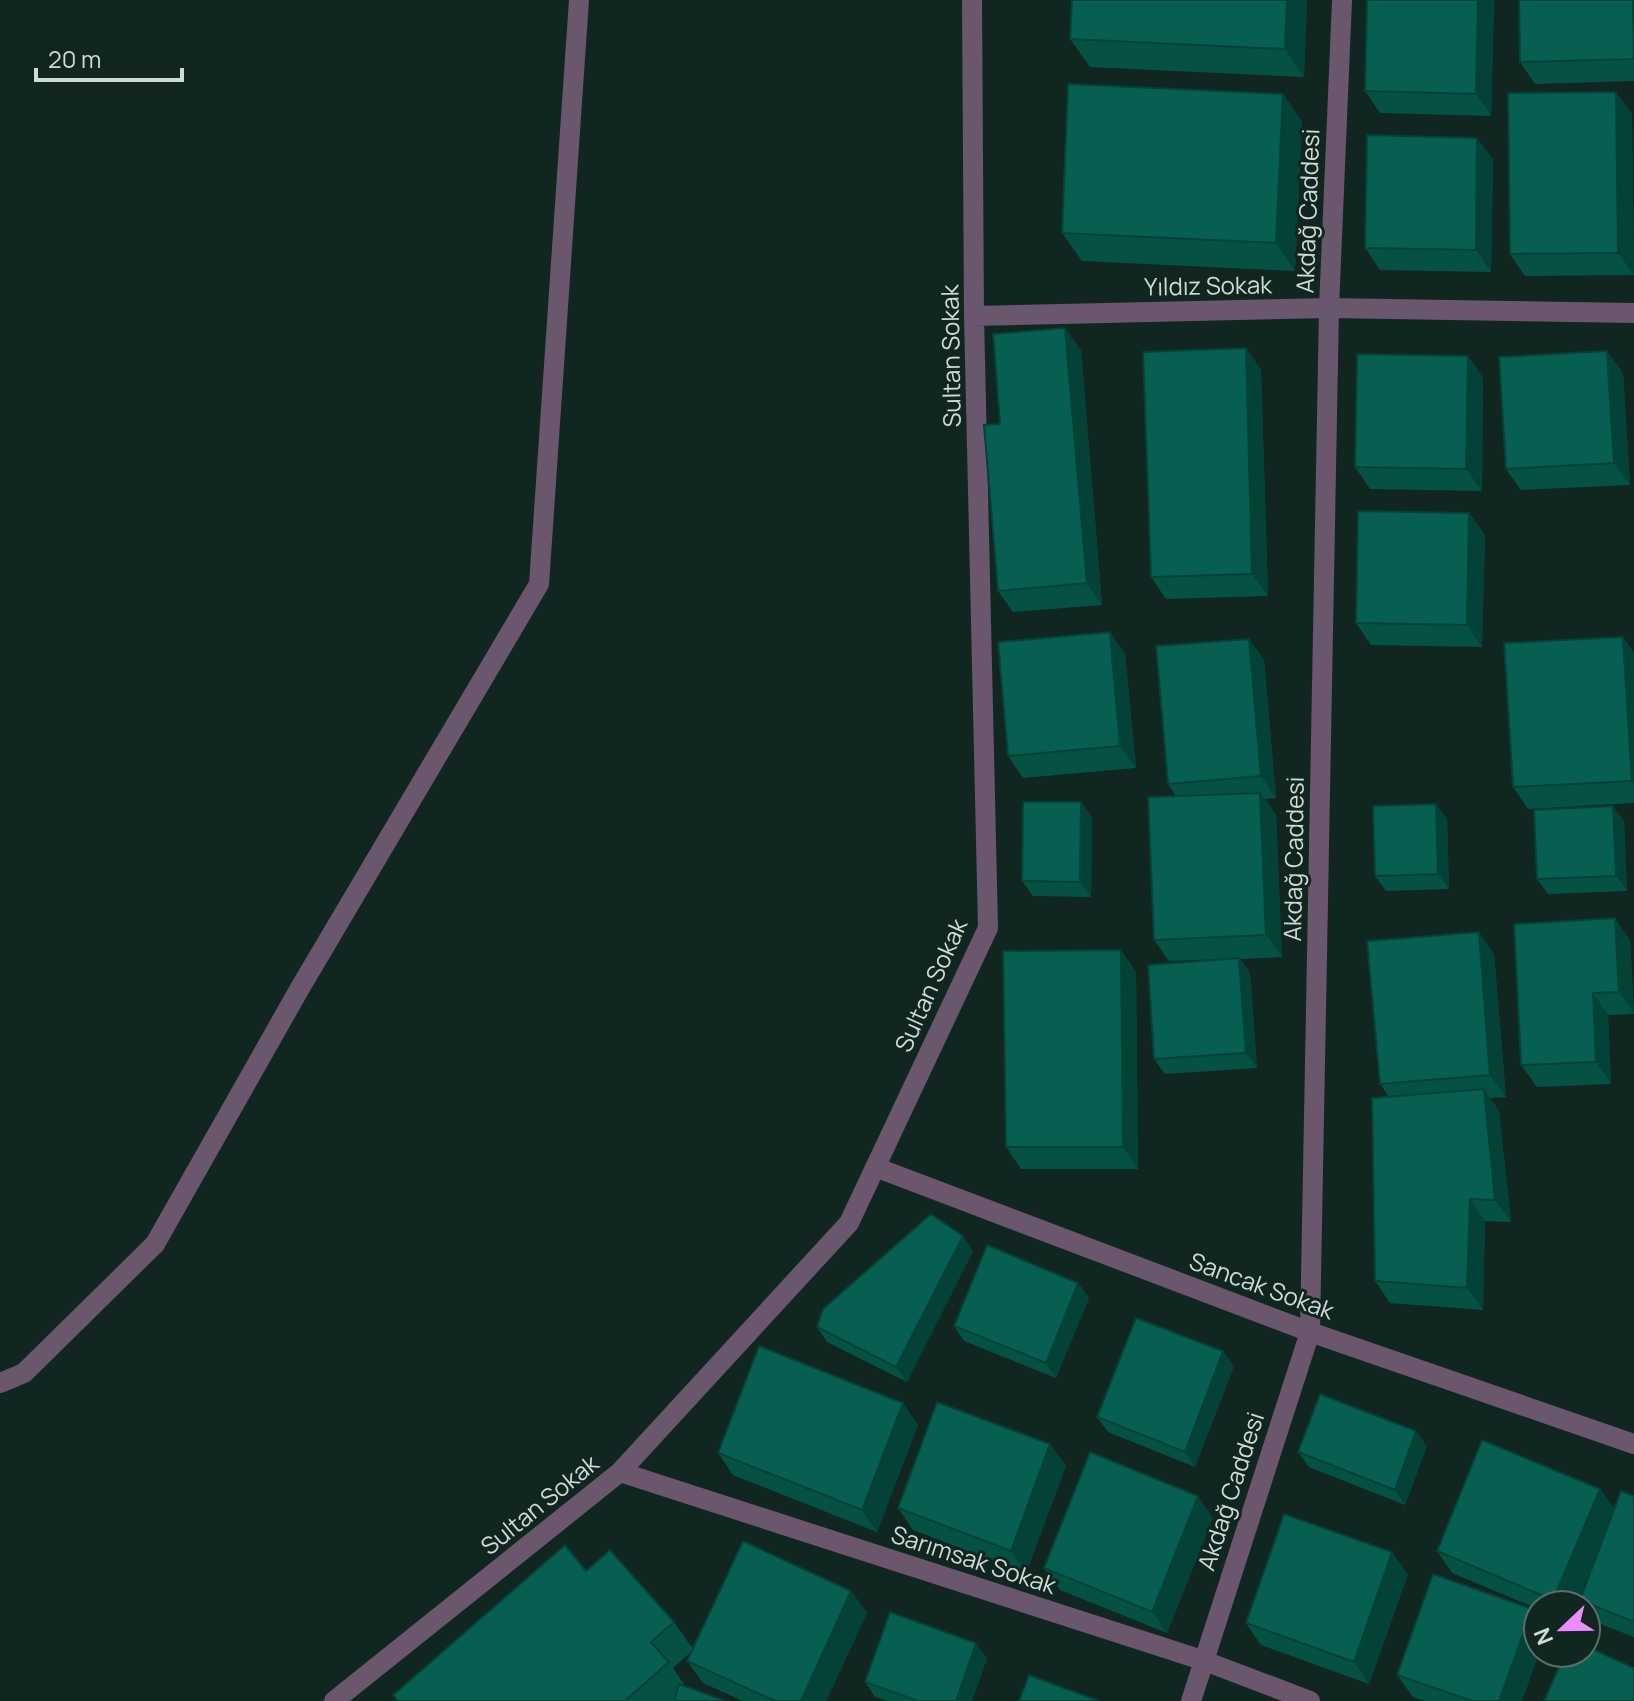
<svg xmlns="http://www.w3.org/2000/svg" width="1634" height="1701" font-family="Manrope,sans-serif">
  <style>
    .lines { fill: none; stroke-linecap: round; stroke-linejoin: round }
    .minor { stroke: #6a566d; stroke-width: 20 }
    .wall { fill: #055245 }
    .shaded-wall { fill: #044238 }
    .building { fill: #065f50; stroke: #044238; stroke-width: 2 }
    .labels { text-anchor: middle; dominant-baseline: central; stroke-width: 6; stroke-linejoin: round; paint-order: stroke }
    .street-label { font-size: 24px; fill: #cedbd7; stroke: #112521 }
  </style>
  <rect width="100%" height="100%" fill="#112521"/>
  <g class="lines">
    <path class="minor" d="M974,316L1329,308L1634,313
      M875,1167L1310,1332L1634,1444
      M0,1383L24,1373L155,1244L300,988L539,584L579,0
      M620,1472L1202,1660L1310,1701
      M334,1701L620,1472L849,1223L988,928L974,316L972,0
      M1191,1701L1310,1332L1329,308L1342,0"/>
  </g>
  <path class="wall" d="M1072,0H1307L1304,77L1090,67L1070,39Z
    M1367,0H1494L1491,116L1380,113L1365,91Z
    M1634,0V81L1535,84L1520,62Z
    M1283,94L1302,122L1295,271L1082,261L1062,233Z
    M1632,114L1634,275L1525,276L1510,254Z
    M1493,159L1491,272L1380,270L1365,248Z
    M1246,348L1261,370L1268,596L1166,599L1151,577Z
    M1081,350L1102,605L1013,612L998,591L1000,424Z
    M1607,351L1623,373L1630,485L1521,490L1506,469Z
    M1468,356L1483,378L1482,491L1370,489L1355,467Z
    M1469,513L1485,535L1482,647L1371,645L1356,623Z
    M1110,632L1125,654L1136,768L1023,778L1008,756Z
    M1249,639L1264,660L1276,798L1265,799L1276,815L1282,957L1240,959L1250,973L1257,1068L1165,1074L1154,1059L1225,959L1169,961L1154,940L1176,796L1168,784Z
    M1634,652V803L1528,809L1513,787Z
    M1081,802L1092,817L1091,897L1033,896L1022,881Z
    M1436,804L1447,819L1449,889L1386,891L1375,876Z
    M1624,821L1627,891L1548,894L1537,879Z
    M1630,940L1634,1014L1608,1015L1611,1084L1537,1087L1521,1065Z
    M1121,950L1136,972L1138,1169H1021L1006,1147Z
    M1494,954L1506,1097L1490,1098L1499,1111L1511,1222L1485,1221L1483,1310L1390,1303L1375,1281L1389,1097L1380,1084Z
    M963,1236L973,1251L907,1382L827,1342L817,1327Z
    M1078,1283L1089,1298L1056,1378L964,1341L954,1326Z
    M1234,1366L1195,1467L1108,1432L1097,1417Z
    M918,1425L877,1532L733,1475L718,1453Z
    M1050,1444L1066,1466L1026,1573L913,1530L898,1508Z
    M1427,1446L1405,1505L1309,1467L1298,1452Z
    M1600,1489L1614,1509L1634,1496V1637L1595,1622L1586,1610V1605H1583L1580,1600L1598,1551L1576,1605H1538V1609L1452,1573L1437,1551Z
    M1213,1518L1167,1633L1060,1590L1044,1568Z
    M586,1571L674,1622L693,1649L851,1591L867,1613L826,1701H743L703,1683L687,1661L691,1652L673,1668L686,1687L726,1701H397L393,1695Z
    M1408,1574L1369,1684L1261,1645L1246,1623Z
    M1532,1609L1538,1618V1653H1539L1522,1701H1425L1413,1697L1397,1675Z
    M987,1658L972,1701H887L875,1697L865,1682Z"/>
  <path class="shaded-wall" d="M1287,0H1307L1304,77L1285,49Z
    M1478,0H1494L1491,116L1476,94Z
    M1616,92L1632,114L1634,275L1618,253Z
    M1283,94L1302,122L1295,271L1276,243Z
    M1477,138L1493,159L1491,272L1476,250Z
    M1065,328L1081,350L1102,605L1087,583Z
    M1246,348L1261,370L1268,596L1252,574Z
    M1607,351L1623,373L1630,485L1614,463Z
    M1468,356L1483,378L1482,491L1466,469Z
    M1469,513L1485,535L1482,647L1467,625Z
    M1110,632L1125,654L1136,768L1120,746Z
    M1623,637L1634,652V784L1632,781Z
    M1249,639L1264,660L1276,798L1261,776Z
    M1260,793L1276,815L1282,957L1266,935Z
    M1081,802L1092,817L1091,897L1080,882Z
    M1436,804L1447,819L1449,889L1438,874Z
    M1613,806L1624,821L1627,891L1616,876Z
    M1615,918L1630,940L1634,1013L1619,992Z
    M1479,932L1494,954L1506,1097L1490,1075Z
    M1121,950L1136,972L1138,1169L1123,1147Z
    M1239,958L1250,973L1257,1068L1246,1053Z
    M1593,993L1608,1015L1611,1084L1596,1062Z
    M1484,1089L1499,1111L1511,1222L1495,1200Z
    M1470,1199L1485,1221L1483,1310L1467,1288Z
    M963,1236L973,1251L907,1382L896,1367Z
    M1078,1283L1089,1298L1056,1378L1046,1363Z
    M1223,1351L1234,1366L1195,1467L1185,1452Z
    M903,1403L918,1425L877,1532L862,1510Z
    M1416,1431L1427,1446L1405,1505L1395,1490Z
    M1050,1444L1066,1466L1026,1573L1011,1551Z
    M1600,1489L1615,1510L1576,1605H1557L1553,1600Z
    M1198,1496L1213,1518L1167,1633L1152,1612Z
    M1392,1552L1408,1574L1369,1684L1354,1662Z
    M851,1591L867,1613L826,1701H801Z
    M1532,1609L1538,1618V1653H1539L1522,1701H1499Z
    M976,1643L987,1658L972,1701H956Z"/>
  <path class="building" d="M1072,0H1287L1285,49L1070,39Z
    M1367,0H1478L1476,94L1365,91Z
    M1519,0H1633L1634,59L1520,62Z
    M1068,84L1283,94L1276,243L1062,233Z
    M1616,92L1618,253L1510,254L1508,93Z
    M1367,135L1477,138L1476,250L1365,248Z
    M1065,328L1087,583L998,591L984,425L1000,424L993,334Z
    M1246,348L1252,574L1151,577L1143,352Z
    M1607,351L1614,463L1506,469L1499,357Z
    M1357,354L1468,356L1466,469L1355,467Z
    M1358,511L1469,513L1467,625L1356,623Z
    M1110,632L1120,746L1008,756L998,642Z
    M1623,637L1632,781L1513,787L1504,643Z
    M1249,639L1261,776L1168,784L1156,646Z
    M1260,793L1266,935L1154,940L1148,797Z
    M1023,802H1081L1080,882L1022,881Z
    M1436,804L1438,874L1375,876L1373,806Z
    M1613,806L1616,876L1537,879L1534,810Z
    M1615,918L1619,992L1593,993L1596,1062L1521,1065L1514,924Z
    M1479,932L1490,1075L1380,1084L1367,941Z
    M1121,950L1123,1147H1006L1003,951Z
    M1239,958L1246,1053L1154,1059L1148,965Z
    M1484,1089L1495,1200L1470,1199L1467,1288L1375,1281L1372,1098Z
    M931,1214L963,1236L896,1367L817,1327L823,1309Z
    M987,1245L1078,1283L1046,1363L954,1326Z
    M1136,1318L1223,1351L1185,1452L1097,1417Z
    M759,1346L903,1403L862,1510L718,1453Z
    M1320,1394L1416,1431L1395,1490L1298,1452Z
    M937,1402L1050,1444L1011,1551L898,1508Z
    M1482,1440L1600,1489L1553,1600L1437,1551Z
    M1090,1452L1198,1496L1152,1612L1044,1568Z
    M1621,1491L1634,1496V1622L1580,1600Z
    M1284,1514L1392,1552L1354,1662L1246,1623Z
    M743,1541L851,1591L801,1701H775L687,1661Z
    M565,1545L586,1571L610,1550L674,1622L651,1642L669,1662L625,1701H398L393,1695Z
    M1433,1574L1532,1609L1499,1701H1472L1397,1675Z
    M890,1612L976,1643L956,1701H918L865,1682Z
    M1586,1646L1634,1668V1701H1544L1565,1653H1586Z
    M1029,1675L1099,1701H1019Z
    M679,1684L726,1701H674Z"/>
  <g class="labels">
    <g class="street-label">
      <text transform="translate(1307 211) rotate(-88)">Akdağ Caddesi</text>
      <text transform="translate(1208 285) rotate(-1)">Yıldız Sokak</text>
      <text transform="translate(950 356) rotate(-91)">Sultan Sokak</text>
      <text transform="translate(1293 859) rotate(-89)">Akdağ Caddesi</text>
      <text transform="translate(930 985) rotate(-66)">Sultan Sokak</text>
      <text transform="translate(1262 1285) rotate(20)">Sancak Sokak</text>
      <text transform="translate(1230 1491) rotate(-72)">Akdağ Caddesi</text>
      <text transform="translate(539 1504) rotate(-39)">Sultan Sokak</text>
      <text transform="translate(974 1559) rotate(18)">Sarımsak Sokak</text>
    </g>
  </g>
  <g transform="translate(1562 1629) rotate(248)"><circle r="38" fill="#112521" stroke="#5d6e6a" stroke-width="2"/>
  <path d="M0-6L14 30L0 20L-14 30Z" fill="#eb8dfc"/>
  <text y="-12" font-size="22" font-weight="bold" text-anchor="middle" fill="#cedbd7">N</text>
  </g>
  <path d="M36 68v12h146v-12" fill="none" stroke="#cedbd7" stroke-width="4"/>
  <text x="48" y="68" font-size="24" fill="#cedbd7" stroke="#112521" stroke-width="6" paint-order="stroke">20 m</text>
</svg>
